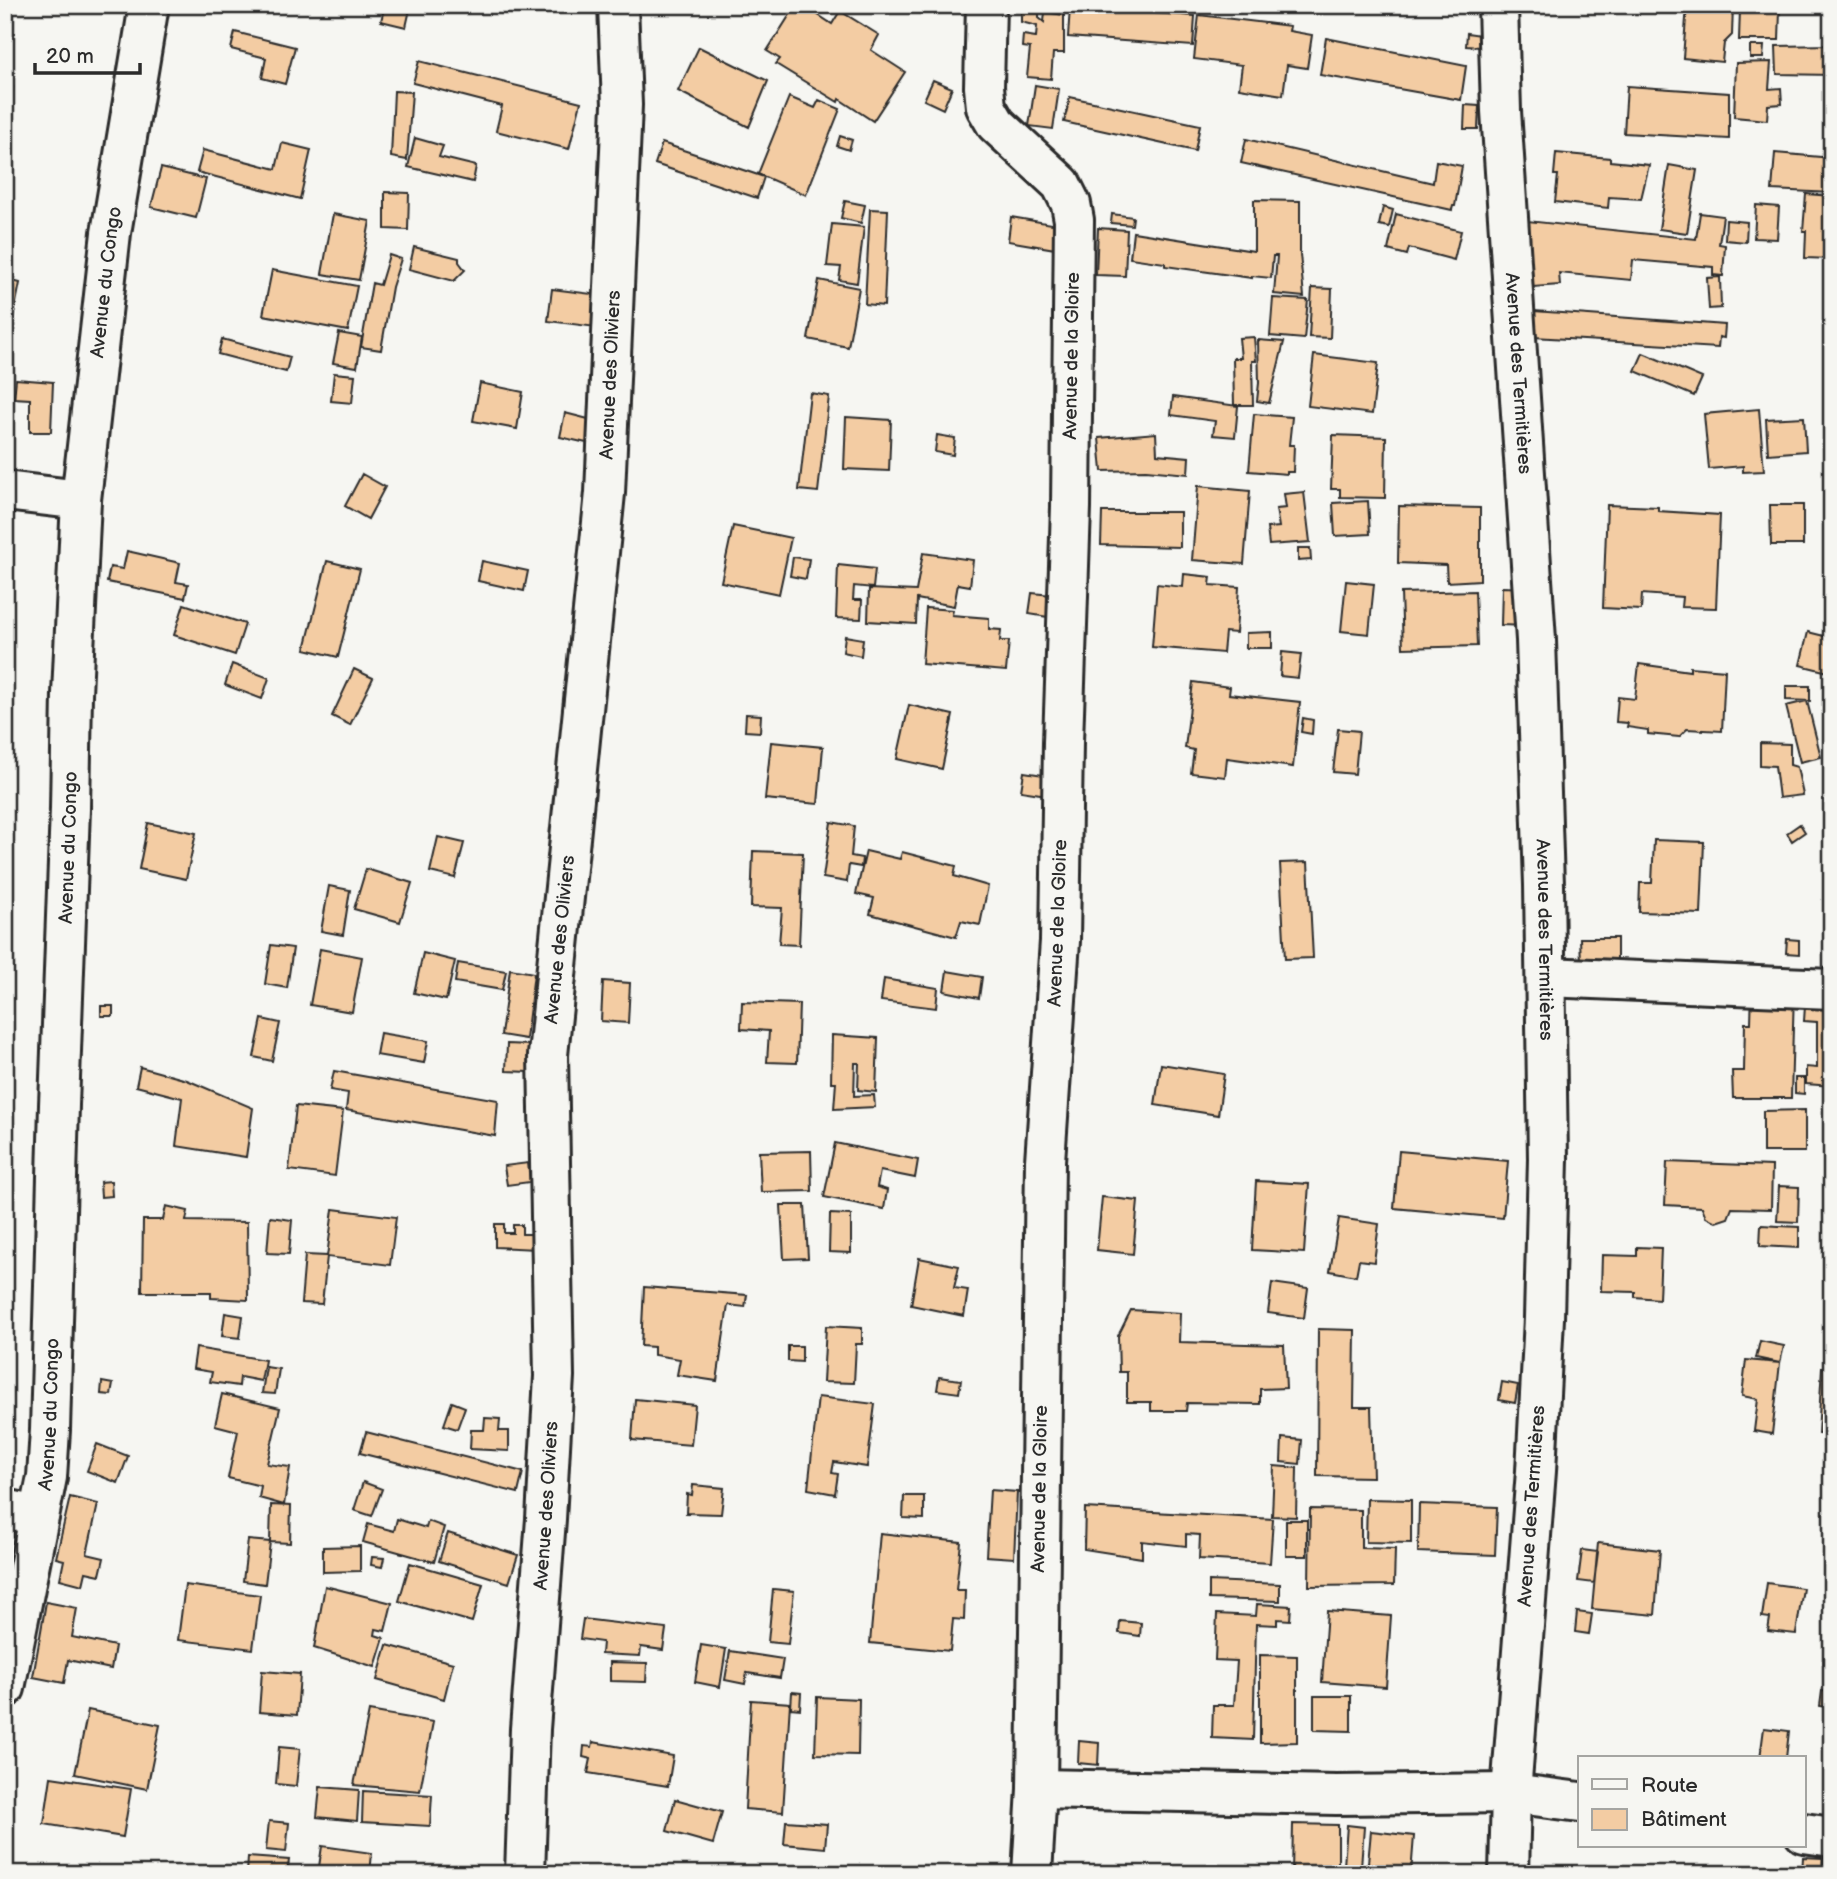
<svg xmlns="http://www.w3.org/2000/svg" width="1837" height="1879" font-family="'Balsamiq Sans',sans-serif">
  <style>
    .building { fill: #f3cca3; stroke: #2b2b2b; stroke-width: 2 }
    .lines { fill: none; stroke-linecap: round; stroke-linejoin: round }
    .street-casing { stroke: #2b2b2b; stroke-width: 44 }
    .street { stroke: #f6f6f2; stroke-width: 38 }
    .labels { text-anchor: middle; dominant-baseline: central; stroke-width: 5; stroke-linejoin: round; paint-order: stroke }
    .street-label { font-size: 19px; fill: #2b2b2b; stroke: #f6f6f2 }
  </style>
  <rect width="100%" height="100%" fill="#f6f6f2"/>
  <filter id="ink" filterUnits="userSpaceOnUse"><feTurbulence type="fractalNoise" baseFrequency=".0143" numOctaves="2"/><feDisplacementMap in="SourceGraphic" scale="14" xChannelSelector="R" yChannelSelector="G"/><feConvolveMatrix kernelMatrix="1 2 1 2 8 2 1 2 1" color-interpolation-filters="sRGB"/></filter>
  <g filter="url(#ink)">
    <path class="building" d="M385,5H411L406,27L381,21Z
      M796,5H803L832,24L840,11L879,35L871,50L905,72L873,121L839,99L838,102L776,64L780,59L767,51Z
      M1163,5H1193V13L1163,11Z
      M1239,5H1294L1293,10L1239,7Z
      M1687,5H1733L1732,35L1724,43L1722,62L1683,58Z
      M1070,7L1195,16L1193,46L1068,37Z
      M1740,9L1780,10L1779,40H1739Z
      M1021,11L1039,13V18L1044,22L1045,12L1064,15V53H1053L1051,79L1027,77L1030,48L1022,47L1023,35L1036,37L1037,26L1021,22Z
      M1199,15L1290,26L1289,31L1312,35L1307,68L1287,65L1283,95L1239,88L1242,65L1194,59Z
      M235,32L295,47L285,84L262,78L266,58L231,49Z
      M1467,33L1481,35L1480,47L1466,46Z
      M1326,38L1466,66L1461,100L1320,75Z
      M1832,45V75L1777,74L1776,46Z
      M1750,46H1764L1763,58H1750Z
      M699,47L768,81L749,127L678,91Z
      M419,61L581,102L569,149L496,131L502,106L413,83Z
      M1771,62L1769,89L1781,88L1782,104L1768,105L1767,120L1734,117L1736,63Z
      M933,80L952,88L943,109L924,100Z
      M1035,85L1059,89L1053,129L1029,126Z
      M5,86L13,87L5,139Z
      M1627,86L1729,93V139L1624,133Z
      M394,91L412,92L407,160L391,157Z
      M789,97L815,108L819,100L840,109L806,195L758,174Z
      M1070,97L1200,125L1195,151L1064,122Z
      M1465,105L1479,106L1478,129H1464Z
      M840,136L852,140L849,150L837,146Z
      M415,138L443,146L439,157L476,166L473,182L408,167Z
      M1246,139L1433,183L1436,161L1462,166L1455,206H1453L1452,210L1241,163Z
      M282,143L311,150L300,199L197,172L203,150L276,169Z
      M662,143L764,177L757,198L655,164Z
      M1556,153L1610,158V161L1649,165L1641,199L1609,197L1608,208L1555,202L1558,175H1554Z
      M1775,153L1832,158V193L1772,190Z
      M1669,165L1697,170L1687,233L1659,229Z
      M161,168L206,179L196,218L151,207Z
      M385,192L409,193L408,230L385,229Z
      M1806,194L1832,196V259L1805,258L1806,231H1803Z
      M1254,200L1300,201V254L1304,297L1274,294L1277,256H1273L1271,278L1252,276V278L1165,266V263L1130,258L1133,232L1254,251Z
      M845,201L865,205L861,223L841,218Z
      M1756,205L1779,207L1777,239L1754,238Z
      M1383,207L1393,210L1389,227L1379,225Z
      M870,209L888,210L884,306L865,304Z
      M1700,213L1723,216L1719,244L1725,245L1723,276L1713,275V267L1633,260L1631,280L1559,273L1560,285L1533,287L1528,221L1696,239Z
      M333,214L370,221L359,280L322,274Z
      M1112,214L1133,217L1132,225L1111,223Z
      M1396,214L1461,231L1454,260L1409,248L1407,255L1388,250Z
      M1011,217L1058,225L1055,249L1008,241Z
      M1726,220L1747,222L1746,242L1725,240Z
      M832,224L864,227L857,283L839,280L841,267L827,266Z
      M1098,228L1127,230L1125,276L1096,275Z
      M414,247L459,258V262L465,270L454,281L409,269Z
      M389,255L401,259L392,287L381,350L361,347L372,283L380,285Z
      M272,270L357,286L348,331L263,315Z
      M1720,277L1721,308L1709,309L1707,278Z
      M5,279L20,283L11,328L5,327Z
      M819,280L859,288L848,347L808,339Z
      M1312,288L1332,289L1330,338L1309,337Z
      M552,289L600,295L596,327L548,321Z
      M1273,298L1308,300L1304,339L1270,336Z
      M1534,311L1725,325L1724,338L1719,337L1718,348L1534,337Z
      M339,333L362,337L357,367L333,363Z
      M1254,337L1256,361H1252L1253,405H1234L1233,358H1241L1239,338Z
      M222,339L290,357L286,372L218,354Z
      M1258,340L1284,342L1269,403L1257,401L1259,383Z
      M1643,353L1702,378L1694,396L1635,371Z
      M1314,355L1378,363L1372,414L1308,406Z
      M334,373L355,375L352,403L331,401Z
      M16,379L53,382L51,432H30V399L14,398Z
      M480,383L523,392L517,429L473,421Z
      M810,393L829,396L818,492L799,490Z
      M1173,397L1238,406L1235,437L1213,435L1215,421L1171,415Z
      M1759,409L1764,471L1743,472V466L1709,469L1704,414Z
      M565,413L596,421L591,444L560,437Z
      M1254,414L1292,417L1289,445H1294L1293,472H1287V474L1249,471Z
      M846,417L891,420L889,471L844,469Z
      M1804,417L1806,451L1768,454L1766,419Z
      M1156,433L1157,454L1189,457L1188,474L1146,470L1102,471L1099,438Z
      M937,435L955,438L953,455L935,452Z
      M1333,435L1386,437L1385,498L1340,497V489H1331Z
      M362,474L385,487L368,519L345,506Z
      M1198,486L1250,491L1244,564L1192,560Z
      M1304,492L1310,542L1269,545L1267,528L1279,527L1276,509L1286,508L1284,494Z
      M1368,501L1370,534L1335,536L1333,503Z
      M1607,505L1658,507V511L1720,515L1716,608L1681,607L1682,597L1642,594L1641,610L1603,608Z
      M1770,505H1803V545H1771Z
      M1399,506L1480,508V580L1447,582L1446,565L1398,563Z
      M1102,512H1180V547L1101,545Z
      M733,526L791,538L779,594L721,582Z
      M1298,548H1310L1311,560L1298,561Z
      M127,551L180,563L176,582L188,584L185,598L107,582L110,567L123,569Z
      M923,553L973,560L970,586L958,584L954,606L917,599L916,624L868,621L869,589L916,591Z
      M793,557L809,559L806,579L790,576Z
      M327,561L360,569L338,657L305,649Z
      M482,561L528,571L524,591L478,581Z
      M838,565L875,569L873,588L854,586L853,600H862L861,619L836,618Z
      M1184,574L1211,577L1210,585L1239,587L1236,633L1225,632L1223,653L1152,647L1157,584L1183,587Z
      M1346,581L1374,584L1369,634L1341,631Z
      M1502,587L1528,588L1527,626L1501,625Z
      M1475,591L1477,646L1403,648L1401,593Z
      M1032,593L1051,595L1048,617L1029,614Z
      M184,604L245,624L235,655L174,635Z
      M926,608L953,610L952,615L989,618V629L1001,630L1000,641H1009L1006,671L922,664Z
      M1272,632V648H1246V633Z
      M1808,632L1832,638V673L1800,665Z
      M845,636L863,639L861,656L843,652Z
      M1282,652L1301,654L1298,678L1280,676Z
      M232,664L269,678L262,699L225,685Z
      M1639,664L1690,671V667L1725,670L1722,731L1687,729L1679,737L1648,734V730L1627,727L1628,723L1616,722L1618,697L1635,699Z
      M354,669L373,678L350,725L332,716Z
      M1193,682L1230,687L1229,694L1300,702L1293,767L1227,758L1225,777L1191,773L1194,750L1185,748Z
      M1786,686H1810V701L1786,700Z
      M1807,701L1821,757L1800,762L1786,706Z
      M909,705L953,715L942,769L897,759Z
      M746,714L761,715L760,732L745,731Z
      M1303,718L1313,720L1312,734L1301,732Z
      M1338,729L1359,731L1355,774L1333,772Z
      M771,742L823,747L818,804L765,799Z
      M1760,743L1790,744V765L1797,767L1803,795L1779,798L1775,766L1760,765Z
      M1024,772L1050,776L1047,795L1021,791Z
      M831,822L854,826L851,856L862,858L861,867L849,865L847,882L823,878Z
      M148,823L196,833L186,879L139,869Z
      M1800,824L1805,832L1792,841L1787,833Z
      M438,837L464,843L455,878L430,872Z
      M1654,840L1704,842L1701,914L1639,912L1640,883H1652Z
      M753,851L803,853L799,945L779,944L782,908L751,907Z
      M866,851L900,859L902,852L956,866L954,876L988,886L980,925L961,921L956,937L870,914L874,898L856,894Z
      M1308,862L1313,958L1285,959L1280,863Z
      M366,869L412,883L400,922L354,909Z
      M329,886L350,890L343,935L321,931Z
      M1580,938H1617V962H1581Z
      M1787,939L1799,940V954L1786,953Z
      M271,945L293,948L287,988L265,984Z
      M320,949L362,957L352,1012L310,1005Z
      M423,953L455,961L446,1000L414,993Z
      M458,963L506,971L502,990L455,982Z
      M510,969L534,973L526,1039L501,1035Z
      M947,971L982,977L979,998L944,991Z
      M884,979L938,988L936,1008L881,1001Z
      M603,981L630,983L628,1023L601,1021Z
      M1752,989L1794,991L1791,1098H1733L1732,1071H1744L1745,1023H1751Z
      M1806,991L1832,993V1086L1806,1084V1067L1817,1068V1022L1804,1021Z
      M742,1002L799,1004L797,1063L767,1062L769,1031L741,1029Z
      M101,1006H113V1016H101Z
      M262,1019L280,1023L272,1061L254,1057Z
      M380,1033L428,1041L424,1063L376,1055Z
      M832,1035L878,1038L876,1092L858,1090L859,1063H855L854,1096L874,1095L875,1107L834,1109L836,1082H831Z
      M507,1044L530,1045L529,1072L506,1071Z
      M1161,1064L1224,1074L1218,1115L1155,1105Z
      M140,1067L187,1080L253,1108L246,1157L176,1146L182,1098L136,1086Z
      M334,1071L498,1100L495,1136L346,1110L348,1093L330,1090Z
      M1795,1078H1804V1094L1795,1093Z
      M296,1106L343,1111L335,1176L289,1170Z
      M1805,1110V1152H1763V1111Z
      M835,1143L918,1160L915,1178L880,1171L877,1187L887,1190L884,1209L824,1197Z
      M811,1151L812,1191L761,1192L759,1152Z
      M1399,1151L1508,1161L1503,1218L1394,1208Z
      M1667,1162L1772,1166L1771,1209L1732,1208L1728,1218L1716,1222L1706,1217L1702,1207L1665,1205Z
      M528,1163L530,1182L507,1185L504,1166Z
      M111,1181L112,1196L101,1197L100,1182Z
      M1256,1181L1309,1184L1304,1253L1252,1250Z
      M1779,1186L1799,1187L1798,1222L1777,1221Z
      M1102,1197L1138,1201L1133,1254L1097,1250Z
      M781,1205H805L808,1258L784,1259Z
      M166,1206L188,1211L186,1221L247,1222L248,1300L211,1298V1292H142L143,1220H163Z
      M333,1209L396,1217L390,1265L327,1257Z
      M830,1214L851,1215V1253L829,1252Z
      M270,1217L292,1220L289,1254L267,1253Z
      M1339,1218L1379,1224L1374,1262L1359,1260L1356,1276L1330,1271Z
      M495,1224H504V1233H513V1225H522V1234H534L536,1249L495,1247Z
      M1761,1225L1799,1227V1248L1760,1246Z
      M1637,1247L1661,1248L1659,1299L1635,1297V1292L1601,1291L1602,1255L1637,1256Z
      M305,1255L327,1256L322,1304L301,1303Z
      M919,1258L959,1266L954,1288L968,1290L964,1316L911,1305Z
      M1272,1283L1308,1288L1304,1318L1268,1313Z
      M644,1287L747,1295L745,1307L728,1305L717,1381L677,1375L680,1359L654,1355V1347L641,1346Z
      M1131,1310L1180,1313L1179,1342L1284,1345L1286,1388L1260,1389V1404L1187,1403L1186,1411H1151V1402H1127V1372H1119L1118,1336Z
      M225,1313L243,1316L240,1338L222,1336Z
      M826,1326L862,1328V1344H856L854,1383L823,1382Z
      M1318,1329L1355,1330L1354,1407H1371L1373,1477L1317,1476Z
      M1760,1341L1784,1346L1780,1363L1756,1358Z
      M788,1346H802V1362L788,1361Z
      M196,1348L265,1360L261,1381L240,1377L239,1386L210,1382L212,1372L193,1369Z
      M1746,1360L1780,1363L1772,1434L1754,1431L1758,1399L1742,1396Z
      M266,1367L279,1369L275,1394L262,1393Z
      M1822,1367L1832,1368V1434L1818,1433Z
      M939,1377L961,1380L959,1393L937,1390Z
      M102,1382L113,1384L111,1395L101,1394Z
      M1502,1382L1518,1385L1515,1403L1499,1400Z
      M222,1394L280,1408L267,1464L290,1467L284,1505L259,1498L261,1486L228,1478L238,1431L215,1425Z
      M818,1397L875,1404L867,1467L834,1462L832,1473L838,1474L835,1494L808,1489Z
      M635,1399L695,1405L691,1445L632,1440Z
      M452,1402L465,1407L457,1429L444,1425Z
      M485,1418L500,1419L499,1431H509V1451L470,1449L471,1430H484Z
      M366,1432L523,1472L518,1493L360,1453Z
      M1282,1438L1302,1440L1300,1464L1281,1462Z
      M97,1444L128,1456L118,1483L87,1471Z
      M1274,1466L1297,1468L1296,1517L1272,1516Z
      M363,1482L382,1489L372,1516L354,1510Z
      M693,1485L724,1488L721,1514L686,1513L687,1494L692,1495Z
      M990,1490L1017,1492L1014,1558L986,1556Z
      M904,1496H924V1519L903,1518Z
      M70,1497L98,1504L87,1554L104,1558L100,1575L86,1572L83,1585L60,1579L64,1560L56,1558Z
      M1367,1499L1411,1500V1543L1366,1542Z
      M1419,1504L1497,1507L1495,1555L1418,1552Z
      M271,1505L291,1506L290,1543L270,1542Z
      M1085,1508L1273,1519L1270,1563L1199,1559L1200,1535L1186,1534V1546L1142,1541V1558L1084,1549Z
      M1310,1509L1361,1510V1548L1395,1549L1394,1585L1309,1586Z
      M397,1519L426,1528L428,1521L444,1527L434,1562L363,1542L368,1524L394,1531Z
      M1286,1520H1307V1556H1286Z
      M448,1533L518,1555L509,1583L439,1561Z
      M880,1533L961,1542L956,1590H965L964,1620L953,1619L950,1651L870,1643Z
      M248,1540L270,1542L265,1584L243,1581Z
      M1598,1543L1660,1550L1655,1615L1592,1609Z
      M360,1546V1571L323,1572V1547Z
      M1582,1550L1598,1552L1594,1583L1578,1581Z
      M372,1557L384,1558L382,1567L371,1565Z
      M410,1563L483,1584L472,1622L399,1601Z
      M1209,1581L1280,1584V1601L1209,1599Z
      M1767,1583L1803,1588L1796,1634L1768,1631L1770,1618L1762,1617Z
      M185,1585L260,1595L253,1649L178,1640Z
      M325,1586L392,1603L385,1631L376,1629L375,1635L384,1638L375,1667L314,1648Z
      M773,1589L794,1591L788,1644L768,1642Z
      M46,1602L77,1608L72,1637L115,1646L111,1669L68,1660L64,1683L33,1677Z
      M1257,1604L1291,1606L1290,1620L1277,1619V1625L1256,1624L1253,1740L1212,1738L1213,1705H1234L1237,1661L1215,1660L1217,1614L1256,1616Z
      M1327,1611L1391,1616L1386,1687L1322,1682Z
      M1577,1612L1592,1614L1589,1634L1575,1632Z
      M583,1619L666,1629L663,1650L641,1647L640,1656L601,1654L602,1642L580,1639Z
      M1120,1621L1141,1623L1140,1636L1119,1633Z
      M387,1645L453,1663L444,1699L377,1680Z
      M701,1645L726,1649L720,1687L695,1682Z
      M730,1651L783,1659L780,1678L747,1673L745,1684L725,1680Z
      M1260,1655L1297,1656V1742L1260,1743Z
      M610,1662L647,1663L646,1682L610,1681Z
      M262,1671L300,1674L297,1715L259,1712Z
      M1822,1691L1832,1692V1708L1820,1706Z
      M792,1692L801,1693L800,1709L791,1708Z
      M1314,1696H1351V1731L1314,1730Z
      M817,1697L859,1699L858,1755L815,1754Z
      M751,1700L790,1703L783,1812L745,1809Z
      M88,1710L160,1725L147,1789L75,1774Z
      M369,1711L433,1722L420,1791L354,1785Z
      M1764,1728L1789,1731L1786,1758H1760Z
      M1079,1741L1099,1743L1098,1765L1078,1763Z
      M593,1742L673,1756L668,1786L588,1773L591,1759L583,1757L584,1746L592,1747Z
      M279,1747L300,1749L296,1786L276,1784Z
      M51,1777L131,1789L123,1837L44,1824Z
      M320,1787L359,1790L357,1821L317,1817Z
      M363,1791L432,1795L430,1826L362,1822Z
      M675,1799L722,1812L713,1844L667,1831Z
      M269,1821L289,1823L286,1852L266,1850Z
      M786,1821L827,1824L825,1848L784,1844Z
      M1293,1824L1338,1825V1874H1292Z
      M1347,1825L1364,1827L1361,1867L1344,1866Z
      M1371,1831L1414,1836L1411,1874H1367Z
      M322,1846L372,1853L370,1874H318Z
      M248,1857L289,1860L287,1874H247Z
      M1803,1857L1823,1858L1822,1874H1802Z"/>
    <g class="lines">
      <defs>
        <g id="street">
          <path d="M986,5L984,87L986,107L996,124L1061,184L1071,204L1074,220L1071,507L1063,742L1060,941L1045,1161L1037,1789L1032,1874"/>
          <path id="s1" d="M1498,5L1501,111L1536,640L1544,885L1548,1159L1544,1318L1536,1471L1511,1793L1509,1874"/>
          <path d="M5,491L81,500"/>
          <path d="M1546,977L1832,989"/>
          <path d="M5,1509L39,1516"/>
          <path id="s2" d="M5,1688L47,1477L50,1430L59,1105L70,809L72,694L81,500L111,233L149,5"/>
          <path d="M1037,1789L1336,1795L1511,1793L1580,1802"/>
          <path d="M1804,1833L1832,1837"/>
          <path id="s3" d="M525,1874L530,1729L546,1519L554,1376L548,1055L605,493L622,105L618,5"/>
        </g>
      </defs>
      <use href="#street" class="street-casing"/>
      <use href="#street" class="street"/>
    </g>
  </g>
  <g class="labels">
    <g class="street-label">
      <text stroke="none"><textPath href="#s2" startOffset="1412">Avenue du Congo</textPath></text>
      <text transform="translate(1072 356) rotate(-89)">Avenue de la Gloire</text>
      <text stroke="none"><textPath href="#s1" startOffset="369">Avenue des Termitières</textPath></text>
      <text stroke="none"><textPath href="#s3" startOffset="1503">Avenue des Oliviers</textPath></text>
      <text stroke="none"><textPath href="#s2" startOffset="845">Avenue du Congo</textPath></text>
      <text transform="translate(1058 923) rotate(-88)">Avenue de la Gloire</text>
      <text stroke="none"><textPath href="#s3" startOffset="936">Avenue des Oliviers</textPath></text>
      <text stroke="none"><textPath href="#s1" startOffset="936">Avenue des Termitières</textPath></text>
      <text stroke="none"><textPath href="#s2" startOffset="278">Avenue du Congo</textPath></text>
      <text transform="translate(1040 1489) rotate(-89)">Avenue de la Gloire</text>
      <text stroke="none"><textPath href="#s3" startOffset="369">Avenue des Oliviers</textPath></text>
      <text transform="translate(1532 1506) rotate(-86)">Avenue des Termitières</text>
    </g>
  </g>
  <rect width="1837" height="1879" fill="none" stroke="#f6f6f2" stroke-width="28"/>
  <rect x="14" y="14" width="1809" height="1851" fill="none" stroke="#2b2b2b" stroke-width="2.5" filter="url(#ink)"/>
  <rect x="1578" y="1756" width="228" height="91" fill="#f6f6f2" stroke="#a5a5a2" stroke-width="2"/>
  <rect x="1592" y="1779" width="35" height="10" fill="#f6f6f2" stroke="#a5a5a2" stroke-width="2"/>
  <text x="1641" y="1792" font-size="21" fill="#2b2b2b">Route</text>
  <rect x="1592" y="1809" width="35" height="21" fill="#f3cca3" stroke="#a5a5a2" stroke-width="2"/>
  <text x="1641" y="1826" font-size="21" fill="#2b2b2b">Bâtiment</text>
  <path d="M35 63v10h105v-10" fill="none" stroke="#2b2b2b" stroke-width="3.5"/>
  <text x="46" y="63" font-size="21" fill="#2b2b2b" stroke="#f6f6f2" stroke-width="5" paint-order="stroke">20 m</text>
</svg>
